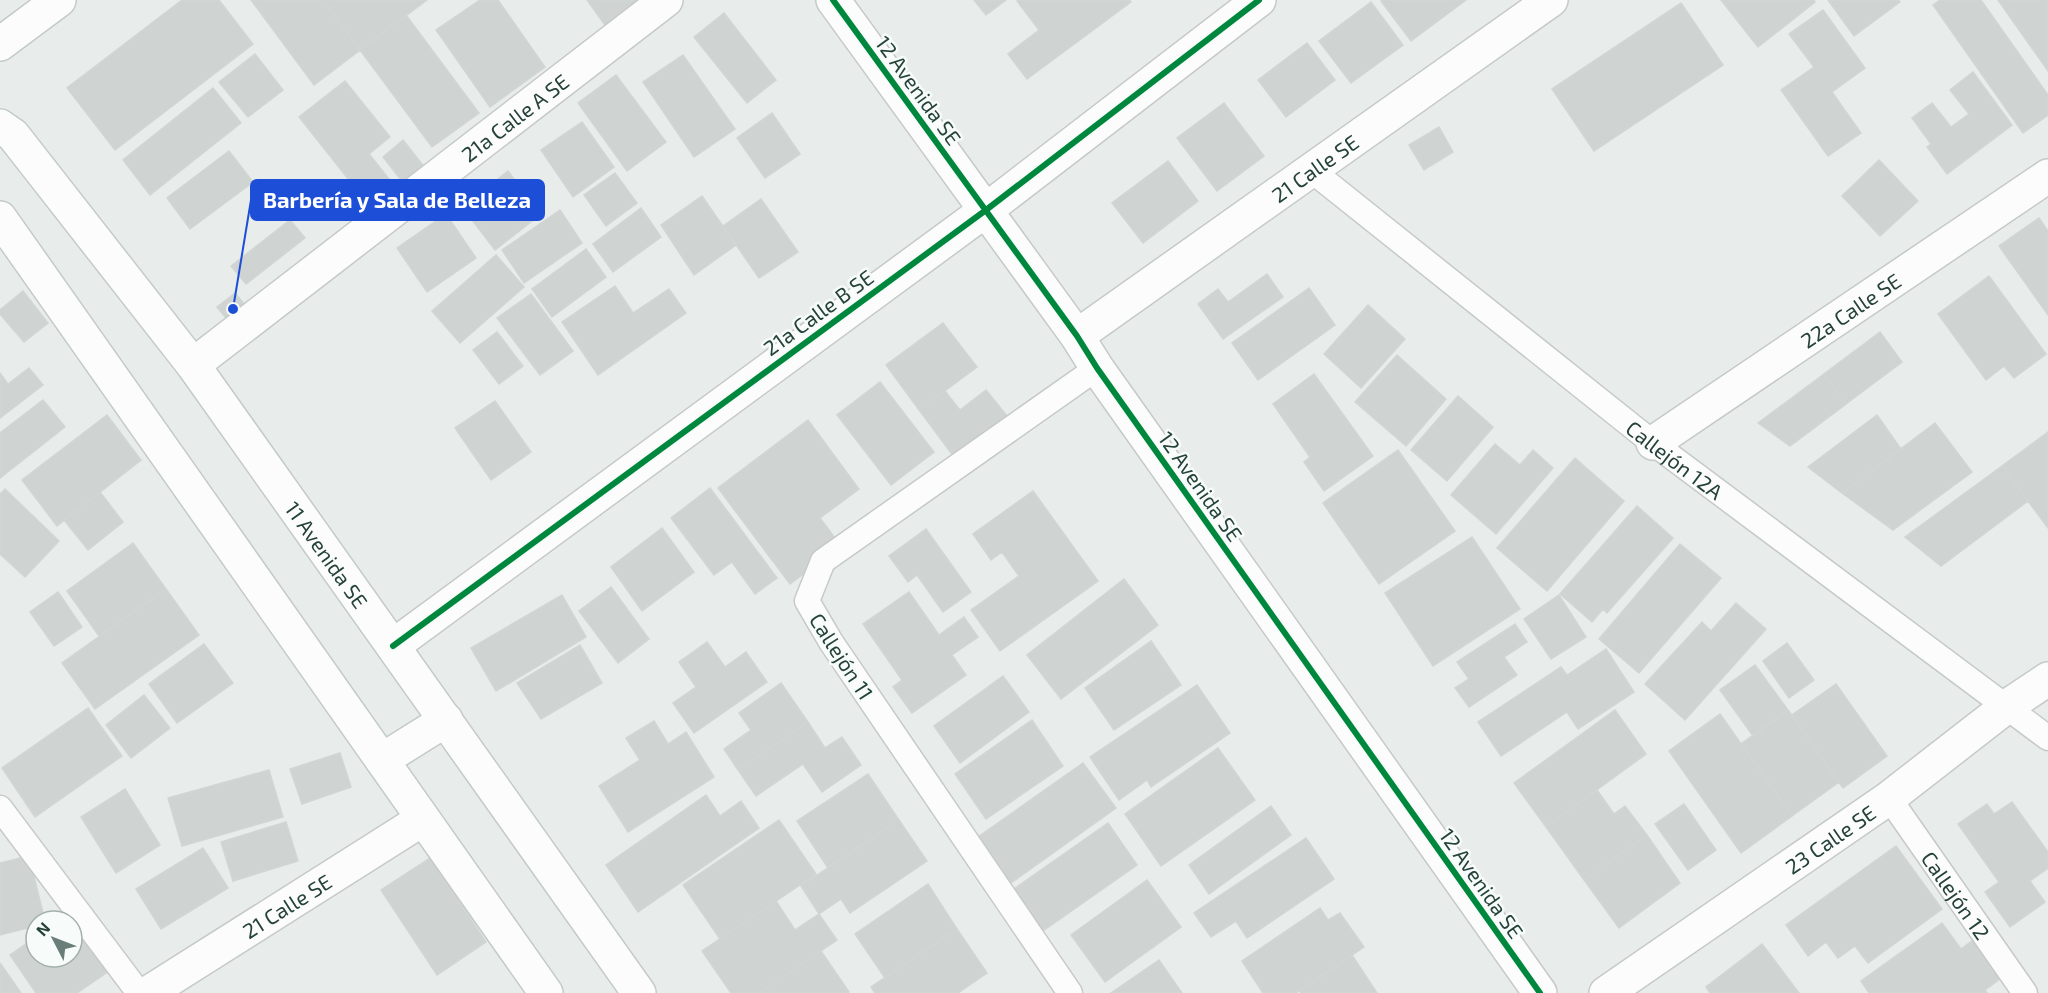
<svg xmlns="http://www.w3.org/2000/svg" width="2048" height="993" font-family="'Exo 2',sans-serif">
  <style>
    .building { fill: #cfd4d2; stroke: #d1d6d4; stroke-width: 1.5 }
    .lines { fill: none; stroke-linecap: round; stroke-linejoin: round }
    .lane-casing { stroke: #c5cac8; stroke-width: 27 }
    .street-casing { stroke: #c5cac8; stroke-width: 36 }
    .secondary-casing { stroke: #c3cbc8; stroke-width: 36 }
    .lane { stroke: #fcfcfc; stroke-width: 24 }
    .street { stroke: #fcfcfc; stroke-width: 33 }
    .secondary { stroke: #fcfcfc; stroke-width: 33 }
    .cycleway-casing { stroke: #f7fbf9; stroke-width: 10 }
    .cycleway { stroke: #00873e; stroke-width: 6 }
    .labels { text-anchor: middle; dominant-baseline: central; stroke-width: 5; stroke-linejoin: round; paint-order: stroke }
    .street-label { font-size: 21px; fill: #24423a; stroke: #f7fbf9 }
    .leader { fill: none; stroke: #1d4ed8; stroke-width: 2 }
    .callout-dot { fill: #1d4ed8; stroke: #f7fbf9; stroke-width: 2 }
    .callout { fill: #1d4ed8; stroke: #1d4ed8; stroke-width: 2 }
    .callout-label { font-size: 22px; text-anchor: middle; font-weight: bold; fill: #fff }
  </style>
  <rect width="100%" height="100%" fill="#e8edeb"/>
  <path class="building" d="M182,0H219L253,44L115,150L67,88Z
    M251,0H322L360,50L314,85Z
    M322,0H427L360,50Z
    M480,0H498L545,67L490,107L436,30Z
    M587,0H639L607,28Z
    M974,0H1006L986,15Z
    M1018,0H1129L1131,2L1027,79L1008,54L1039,30L1017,1Z
    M1382,0H1466L1411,41L1381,1Z
    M1721,0H1814L1815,2L1758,47Z
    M1828,0H1898L1900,2L1854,36Z
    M1940,0H1981L2048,95V115L2023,133L1933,5Z
    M1998,0H2048V71Z
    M1371,2L1403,45L1351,83L1319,41Z
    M1681,3L1723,65L1594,151L1552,89Z
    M1823,10L1865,68L1832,92L1861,133L1828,156L1781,90L1814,67L1789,34Z
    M724,13L776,80L747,103L694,37Z
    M406,15L479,113L432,147L360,50Z
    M1307,43L1335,80L1286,117L1258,80Z
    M255,54L283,90L248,117L219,82Z
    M683,55L735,129L694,157L643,82Z
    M1973,72L2012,125L1947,174L1927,147L1931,144L1912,118L1932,103L1951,127L1969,114L1950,90Z
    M616,75L666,142L627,171L578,103Z
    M345,81L390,137L369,154L393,184L368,204L299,117Z
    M213,88L241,123L150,195L123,160Z
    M1224,103L1264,156L1217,191L1177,138Z
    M772,113L800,154L765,178L737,138Z
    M582,122L614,167L573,197L541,150Z
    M1439,127L1453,152L1424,170L1409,145Z
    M403,140L426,169L405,185L383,157Z
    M229,151L253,182L190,229L167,198Z
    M1879,160L1918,201L1880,236L1842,196Z
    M1168,161L1198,201L1143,243L1112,203Z
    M508,171L541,214L495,250L462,207Z
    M615,173L637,203L606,226L584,195Z
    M702,196L736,245L694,275L661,225Z
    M761,199L798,252L759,278L723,226Z
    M641,208L661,237L613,272L593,244Z
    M560,210L582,243L524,283L502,250Z
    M446,214L476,258L427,292L397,248Z
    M2039,218L2048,231V315L1999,246Z
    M290,220L305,238L246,284L231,266Z
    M586,249L606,277L552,317L532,289Z
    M496,255L524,287L460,343L432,311Z
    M1267,274L1283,297L1223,339L1198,304L1218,289L1228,302Z
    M1989,276L2046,354L2014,378L2004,366L1986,380L1938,314Z
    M615,286L633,313L669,289L686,313L598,375L562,322Z
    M1309,288L1335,325L1258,380L1232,343Z
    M23,291L48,323L24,342L0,314V310Z
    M235,293L250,311L232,325L217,307Z
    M531,294L573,351L540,375L497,318Z
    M1368,305L1405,339L1361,388L1324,354Z
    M943,323L977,367L919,410L886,365Z
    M497,332L523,366L499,384L473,350Z
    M1880,332L1902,362L1846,404L1824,374Z
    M1397,355L1446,399L1406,446L1355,402Z
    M29,368L43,385L0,418V373L8,384Z
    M1314,374L1373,456L1324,491L1304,462L1310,457L1273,404Z
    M1824,374L1846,404L1790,446L1758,423Z
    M880,382L934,452L891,485L837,415Z
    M986,390L1007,416L954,457L919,410L945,391L960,410Z
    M1458,396L1493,427L1447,481L1411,450Z
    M43,400L65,427L0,478V433Z
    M495,401L531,452L491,480L455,428Z
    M107,415L141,460L57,526L22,480Z
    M1877,415L1901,449L1842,493L1808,467Z
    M808,420L859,489L820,518L841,546L790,584L718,488Z
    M1935,423L1972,472L1893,530L1842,493Z
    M2048,432V528L2002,466Z
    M1495,444L1520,465L1533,450L1553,468L1496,534L1451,495Z
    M1398,450L1455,531L1379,584L1323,503Z
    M1575,458L1624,501L1547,591L1497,548Z
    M2002,466L2028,501L1941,566L1905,537Z
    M710,488L777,578L755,594L732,562L714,575L671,518Z
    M5,489L59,541L25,577L0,554V494Z
    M1033,491L1098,581L1000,651L971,610L1019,576L1002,552L991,560L973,534Z
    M100,492L123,522L88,550L64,520Z
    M1637,506L1673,538L1607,613L1603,609L1592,622L1560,594Z
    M662,528L694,572L642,611L611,567Z
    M926,529L971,592L943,612L917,575L908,582L889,556Z
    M1472,537L1520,609L1433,666L1385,593Z
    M133,543L166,589L99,636L67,591Z
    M1680,544L1721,578L1639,673L1599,639Z
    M1124,579L1158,625L1061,699L1027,655Z
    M611,587L649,639L618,663L579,611Z
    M166,589L199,635L95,709L62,663Z
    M58,592L82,627L54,646L30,612Z
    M909,592L939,635L964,617L978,637L952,655L966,675L912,713L893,687L902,680L863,624Z
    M562,595L586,637L496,691L471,648Z
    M1559,595L1586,637L1551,659L1524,619Z
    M1736,603L1766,629L1685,720L1645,684L1702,622L1711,631Z
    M1515,624L1527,642L1504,657L1517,675L1469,707L1455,688L1469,679L1457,662Z
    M1151,641L1181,685L1114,730L1085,688Z
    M707,642L725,667L746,652L767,682L694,733L673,703L696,687L679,662Z
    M1787,643L1814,680L1789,698L1763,661Z
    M204,644L233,683L177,723L149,684Z
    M580,645L602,683L541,719L517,683Z
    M1606,649L1634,692L1578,729L1567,712L1501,756L1478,722L1561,667L1567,675Z
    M1755,665L1788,710L1753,736L1720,690Z
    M1003,676L1029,712L960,763L934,726Z
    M781,683L808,722L738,770L724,749L751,730L739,713Z
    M1836,684L1887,756L1843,788L1792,715Z
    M1197,685L1230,733L1151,787L1147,780L1119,800L1090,757Z
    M144,695L170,728L131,758L106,725Z
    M88,708L122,756L35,817L2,768Z
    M1615,710L1646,754L1546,827L1514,783Z
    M1788,710L1839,782L1792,816L1741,744Z
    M1720,714L1792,816L1741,853L1669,751Z
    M1032,720L1063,766L986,819L955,774Z
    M654,721L668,744L686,732L714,777L628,832L599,786L640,760L626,738Z
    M808,722L825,748L842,737L861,765L822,792L803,764L756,796L738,770Z
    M1218,748L1255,800L1161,866L1125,814Z
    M340,753L351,787L302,804L290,769Z
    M1083,763L1116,808L1011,883L978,837Z
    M269,770L283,817L182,846L168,798Z
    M868,774L899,820L828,868L797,821Z
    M125,789L160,845L116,873L81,817Z
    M1597,790L1614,814L1625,806L1647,835L1584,880L1546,827Z
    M706,795L720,816L741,801L759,828L638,912L606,865Z
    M2012,802L2048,852V868L2030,881L2045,902L2010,927L1985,892L1999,882L1958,824L1987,804L1994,814Z
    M1684,804L1716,850L1688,870L1655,824Z
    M1271,806L1291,835L1209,894L1189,865Z
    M779,820L816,874L720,939L683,885Z
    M899,820L927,861L850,913L841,899L819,914L801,886Z
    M286,822L298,861L233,881L221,842Z
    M1108,823L1137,865L1040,933L1011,891Z
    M1647,835L1680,883L1619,928L1584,880Z
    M1306,838L1334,879L1247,938L1236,921L1211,937L1194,913Z
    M1896,846L1942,909L1868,963L1855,946L1838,958L1826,942L1808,956L1786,925Z
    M203,848L228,888L161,929L136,889Z
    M29,856L45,921H36V926L0,935V863Z
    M430,858L486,942L437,975L381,890Z
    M1147,880L1181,927L1105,982L1071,935Z
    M928,884L957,929L885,978L855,934Z
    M776,901L795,930L819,914L837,940L759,993H731L702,951Z
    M1320,908L1328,920L1340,913L1364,947L1296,993H1263L1242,961Z
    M70,913L109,971L77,993H36L10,955L36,937V957H72V921H59Z
    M1942,923L1961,949L1973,940L2000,979L1985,990L1987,993H1869L1861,981Z
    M957,929L987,973L958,993H875L871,987Z
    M1762,944L1799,993H1710L1706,987Z
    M821,951L849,992L848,993H759Z
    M1352,955L1377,993H1301L1300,991Z
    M1159,960L1182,993H1111Z
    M0,963L21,993H0Z"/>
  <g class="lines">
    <defs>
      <g id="lane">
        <path id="s1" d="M1311,170L1653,443L2048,738"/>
        <path id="s2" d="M1889,798L2025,993"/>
        <path d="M0,808L139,993"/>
        <path d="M1070,993L831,642L807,601L823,561L1097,368"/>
      </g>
      <g id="street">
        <path d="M833,0L1077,336L1097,368L1540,993"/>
        <path id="s3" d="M1077,336L1551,0"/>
        <path id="s4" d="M193,365L666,0"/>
        <path id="s5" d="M1653,443L2048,176"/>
        <path d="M393,646L986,210L1259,0"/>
        <path id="s6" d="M148,993L423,819"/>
        <path id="s7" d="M1606,993L1889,798L2006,707L2048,679"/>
      </g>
      <g id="secondary">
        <path d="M0,44L59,0"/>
        <path id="s8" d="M0,126L13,135L193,365L639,993"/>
        <path d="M0,218L546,993"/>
        <path d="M382,760L446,720"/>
      </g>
    </defs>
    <use href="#lane" class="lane-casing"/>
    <use href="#street" class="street-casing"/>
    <use href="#secondary" class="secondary-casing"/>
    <use href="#lane" class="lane"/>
    <use href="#street" class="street"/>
    <use href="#secondary" class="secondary"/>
    <defs>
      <path id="cycleway" d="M833,0L1077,336L1097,368L1540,993
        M393,646L986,210L1259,0"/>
    </defs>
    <use href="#cycleway" class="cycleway-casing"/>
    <use href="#cycleway" class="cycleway"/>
  </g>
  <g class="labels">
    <g class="street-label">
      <text transform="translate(919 90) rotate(54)">12 Avenida SE</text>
      <text stroke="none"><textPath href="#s4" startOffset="406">21a Calle A SE</textPath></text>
      <text stroke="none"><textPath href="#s3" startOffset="291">21 Calle SE</textPath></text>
      <text stroke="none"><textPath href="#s5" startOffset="238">22a Calle SE</textPath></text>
      <text transform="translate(818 312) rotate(-36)">21a Calle B SE</text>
      <text stroke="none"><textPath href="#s1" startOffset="465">Callejón 12A</textPath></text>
      <text transform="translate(1201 486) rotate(55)">12 Avenida SE</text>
      <text stroke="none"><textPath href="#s8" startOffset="540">11 Avenida SE</textPath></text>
      <text transform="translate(842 656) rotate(57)">Callejón 11</text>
      <text stroke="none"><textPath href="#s7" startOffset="272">23 Calle SE</textPath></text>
      <text transform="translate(1482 883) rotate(55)">12 Avenida SE</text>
      <text stroke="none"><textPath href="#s2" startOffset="118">Callejón 12</textPath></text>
      <text stroke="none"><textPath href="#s6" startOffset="164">21 Calle SE</textPath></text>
    </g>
  </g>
  <path class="leader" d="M233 309L251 200"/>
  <circle class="callout-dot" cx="233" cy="309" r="6"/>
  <rect class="callout" x="251" y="180" width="293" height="40" rx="6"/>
  <g class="callout-label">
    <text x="397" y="208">Barbería y Sala de Belleza</text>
  </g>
  <g transform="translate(54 939) rotate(312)"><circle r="28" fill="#f7fbf9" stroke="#a3b1ad" stroke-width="1.5"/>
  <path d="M0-4.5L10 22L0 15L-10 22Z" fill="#697e78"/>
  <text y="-9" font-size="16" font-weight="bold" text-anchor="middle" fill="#24423a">N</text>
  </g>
</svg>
